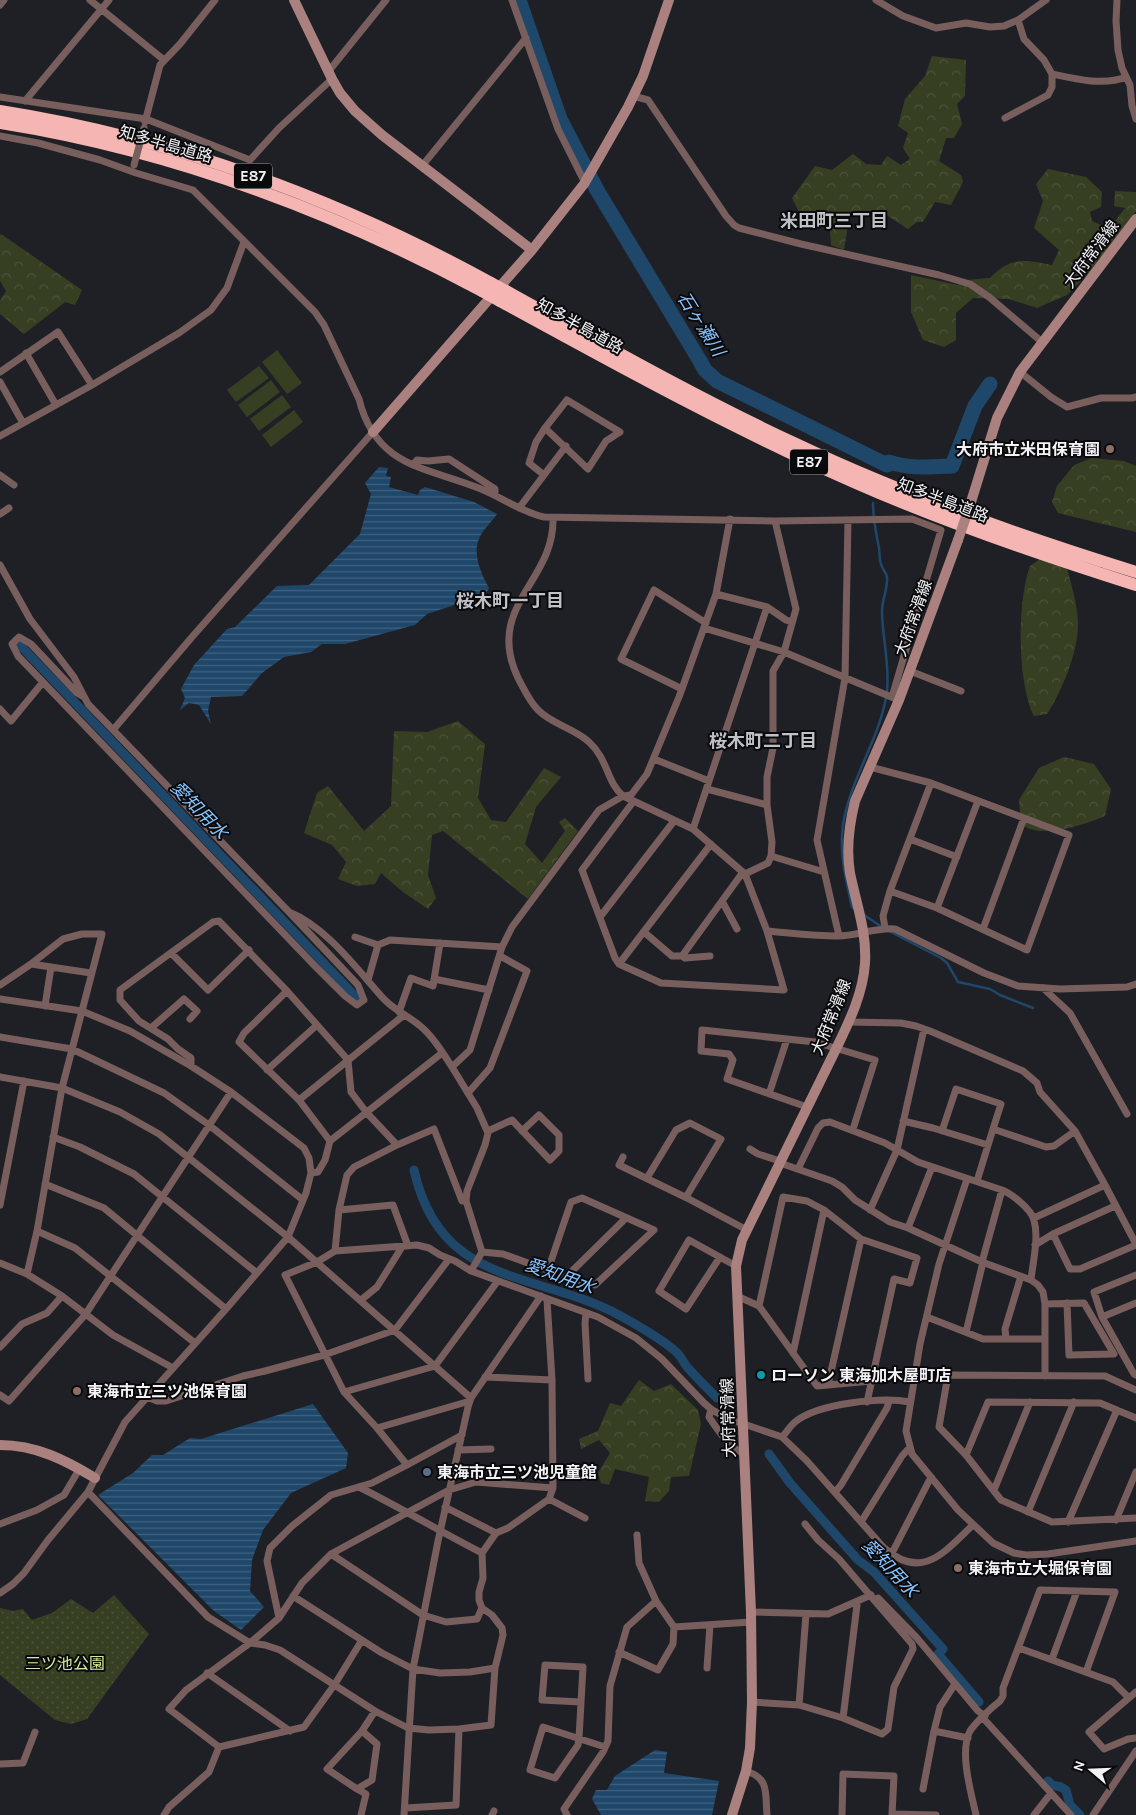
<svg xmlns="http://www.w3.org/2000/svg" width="1136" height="1815" font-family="Karla,'Noto Sans JP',sans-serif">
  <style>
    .grass { fill: url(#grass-dots) }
    .forest { fill: url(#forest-crowns) }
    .garden { fill: #373f23 }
    .water { fill: url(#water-rules) }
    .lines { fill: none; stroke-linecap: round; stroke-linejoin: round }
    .stream { stroke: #1f476a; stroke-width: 2.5 }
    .canal { stroke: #1f476a; stroke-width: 9 }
    .river { stroke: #1f476a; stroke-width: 15 }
    .street { stroke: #785f5d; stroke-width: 7 }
    .secondary { stroke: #ab817f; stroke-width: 10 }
    .highway { stroke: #f5b5b2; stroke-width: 12 }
    .street-bridge { stroke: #785f5d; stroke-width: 7 }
    .secondary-bridge { stroke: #ab817f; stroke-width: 10 }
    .highway-bridge { stroke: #f5b5b2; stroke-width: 12 }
    .education-dot { fill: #8d6e63; stroke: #0a0a0c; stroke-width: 2 }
    .culture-dot { fill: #0f9aa8; stroke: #0a0a0c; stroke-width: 2 }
    .service-dot { fill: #5c6f8a; stroke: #0a0a0c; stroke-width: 2 }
    .labels { text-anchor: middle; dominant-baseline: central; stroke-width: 4; stroke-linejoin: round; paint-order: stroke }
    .shield { fill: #0a0a0c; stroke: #adadb0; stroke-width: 1 }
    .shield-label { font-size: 15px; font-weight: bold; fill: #f3f3f7 }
    .street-label { font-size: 16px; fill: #f3f3f7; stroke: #0a0a0c }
    .poi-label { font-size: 16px; font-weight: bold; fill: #f3f3f7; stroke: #0a0a0c; text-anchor: start }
    .park-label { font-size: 16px; fill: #d1ea9b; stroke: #0a0a0c }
    .neighbourhood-label { font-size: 18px; font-weight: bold; fill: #bfc1c7; stroke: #0a0a0c }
    .water-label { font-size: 18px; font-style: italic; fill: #86c4ff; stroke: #0a0a0c }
  </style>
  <defs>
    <pattern id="grass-dots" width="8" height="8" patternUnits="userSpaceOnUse" patternTransform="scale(1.25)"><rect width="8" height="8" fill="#373f23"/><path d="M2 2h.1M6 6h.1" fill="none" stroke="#4b5239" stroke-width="1.8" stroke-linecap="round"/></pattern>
    <pattern id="forest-crowns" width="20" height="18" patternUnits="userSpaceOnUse" patternTransform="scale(1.25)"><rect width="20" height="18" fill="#373f23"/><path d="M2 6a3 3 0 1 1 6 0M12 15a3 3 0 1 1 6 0" fill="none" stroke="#4b5239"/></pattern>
    <pattern id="water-rules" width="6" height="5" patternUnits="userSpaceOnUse" patternTransform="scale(1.25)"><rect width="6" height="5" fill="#1f476a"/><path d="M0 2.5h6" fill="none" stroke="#406280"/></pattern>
  </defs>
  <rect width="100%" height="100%" fill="#1f2025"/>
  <path class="grass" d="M114,1595L149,1634L87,1719L71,1724L55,1720L0,1675V1608L13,1611L23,1609L32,1620L52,1613L71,1599L93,1613Z"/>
  <path class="forest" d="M932,56L966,60L965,96L957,104L962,124L954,138H946L939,161L961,175L963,182L951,205L935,202L923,222H917L908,229L880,211L850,213L844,250L831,245L830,231L821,213L808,215L799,212L792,198L815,166L832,170L853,154L866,164L881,165L887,156L901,165L910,159L903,148L908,133L898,126L905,99L925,76Z
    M1048,169L1086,177L1102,192L1101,207L1090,212L1092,221L1109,229L1125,208L1114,206L1115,191L1136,192V211L1092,270L1067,295L1037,308L1009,299L973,298L956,313V340L944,347L923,340L911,312V275L958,285L966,280L990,278C1011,256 1025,260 1052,265L1059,250L1034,228L1043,201L1036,184Z
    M1,234L82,290L75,305L65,302L24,334L0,314V300L6,291L0,281V235Z
    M1092,458L1124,461L1136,466V532L1058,513L1052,502L1057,486L1074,465Z
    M1043,557L1067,569C1072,586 1077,604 1078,622C1079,650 1062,691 1047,714L1034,716C1017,683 1017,601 1030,566Z
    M458,721L485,744L478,798L491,820L506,822L544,768L561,777L536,807L525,844L542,863L565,831L559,822L565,818L578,831L528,899L443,831L432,835L428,875L436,898L428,909L403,892L381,873L375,884L357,886L338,879L346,862L332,845L304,833L317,793L328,786L364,831L391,806L394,731L427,732Z
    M1064,757L1094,764L1111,789L1105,816C1083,825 1041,840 1021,824L1019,800L1039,768Z
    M639,1380L654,1391L671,1384L698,1410L701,1424L689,1476L671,1477L669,1491L659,1502L645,1501L649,1477L615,1469L609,1485L601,1483L598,1473L610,1453L599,1440L581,1449L579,1439L598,1431L610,1403L621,1406Z"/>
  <path class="garden" d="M277,350L302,383L287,394L262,362Z
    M259,366L269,378L236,402L227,390Z
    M271,380L280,392L247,417L238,405Z
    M282,395L291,407L259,431L250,419Z
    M294,410L303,422L271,447L262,435Z"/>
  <path class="water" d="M379,467L388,468L386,476L391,477L389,487L418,495L420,490L425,487L474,502L497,514C492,522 482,530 479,539C472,554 482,575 489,588L485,595L427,614L415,625L345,644H322L311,652L284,657L262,673L242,696L211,697L208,711L211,724L199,705L189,703L180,710L185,698L181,689L194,665L227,629L235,627L277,586L309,585L360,534L371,494L365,483Z
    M313,1404L348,1453L346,1468L291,1493L263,1530L252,1560L250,1591L264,1607L241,1630L214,1611L98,1495L133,1473L152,1455H163L190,1438L201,1439Z
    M655,1750L667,1752L664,1773L719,1781L712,1815H601L592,1799L596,1790H607L615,1776Z"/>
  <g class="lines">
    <path class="stream" d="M855,909L852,907C846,880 839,853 843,825C850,778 881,738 887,691C890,664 882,637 882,611C882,599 888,589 887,577C886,572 882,569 881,564C879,559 880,553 879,548C876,533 873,519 873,503
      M864,915L882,927
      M889,931L941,958L947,963L958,982L990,989L1000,995L1033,1008"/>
    <path class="canal" d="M16,641L359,1000
      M414,1170C440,1287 533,1270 619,1315C634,1323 661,1339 674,1350C680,1354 683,1362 688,1368C697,1378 707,1388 717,1398
      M769,1454L790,1483L858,1560L874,1572L943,1649L938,1654L979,1702
      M1048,1781L1052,1785L1061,1787L1066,1790L1070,1805L1080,1815"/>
    <path class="river" d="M519,0L560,119L597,190L700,361L705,370L717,381L887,465L889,462C910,469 930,467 952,466L975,406L990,384"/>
    <path class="street" d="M90,0L164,60
      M512,0L558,129L582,177L586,181
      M876,0L903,16L936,28L966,23L990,27L1004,26L1018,20L1046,0
      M1117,0L1116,21L1118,50L1122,68L1130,85L1132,106L1136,119
      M0,5L4,0
      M1018,20L1024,39L1044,60L1052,74
      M328,72L386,0
      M633,96L648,100L726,216L734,225L739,228L801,244L939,275L970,284L989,297L1042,342
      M0,97L146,119L250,160L279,128L332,79
      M25,101L109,0
      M1005,118L1048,95L1052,87V74C1075,79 1104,86 1126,77
      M145,122L160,65L180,44L215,0
      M0,136L38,143L100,160L136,173L193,190L315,312L324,325L359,399C376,468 427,467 481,489C503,498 521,512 544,517L775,521L912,519L941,530L892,697
      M422,166L526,38
      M26,353L56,405
      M0,372L58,332L92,385
      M1020,372L1051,397L1067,407L1101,398H1132L1136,397
      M0,382L23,423
      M567,400L620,432L606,441L588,469L545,428Z
      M0,436L92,385L179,333L211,310L227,288L244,242
      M413,465L417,460L428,461L449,459L495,489V495
      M0,475L14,485
      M544,475L529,463L536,442L545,428
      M519,508L566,446
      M0,514L9,508
      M553,518C555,582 484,606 518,678C524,689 529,701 538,710C553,725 574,728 589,742C608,759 607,783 623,796L693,829L745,874L767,931L784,990L661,983L619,964L615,958L582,870L633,802
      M0,565L30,619L74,677L88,704L289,912C325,926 357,969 382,997C392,1009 407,1015 419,1025C432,1035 443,1053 452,1067L470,1050L502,947L512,927L599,810L623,796L631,795L647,774L679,697L716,594L730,519
      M767,607L786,620L792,622
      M704,628L784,652L896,699
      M910,671L961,691
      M682,689L621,659L654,590L706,623
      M84,697L77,693L31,644L19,637L12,644L18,656L314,965L345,996L357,1005L364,1000L358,985L290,913
      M0,709L11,721L43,682
      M113,730L192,637L373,432
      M654,759L709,781
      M870,767L931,783L1069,835L1027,950L937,908L890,891L883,916L885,928
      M707,789L767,805
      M693,829L767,607L716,594
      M910,839L957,857
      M771,856L824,872
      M745,874L768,863L771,856L772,842L767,805V777L773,748V671L784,652L796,609L775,521
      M890,891L931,783
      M722,901L737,929
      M937,908L978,801
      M600,917L674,821
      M983,929L1024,818
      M767,931C791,933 814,936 838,936C857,936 876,927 895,929L984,973L1018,986L1060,989L1127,987L1136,984
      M644,932L672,956H682L743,872
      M839,936L817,840L845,678L848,520
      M355,937L378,945L390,940L502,947
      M171,953L208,990L249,950
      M682,956L685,958L710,956
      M31,964L91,973
      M619,964L711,844
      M434,979L489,990
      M368,980L378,945
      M0,985L31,964L63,939L82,934H102L62,1088L37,1231L27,1274
      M1043,988L1070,1013L1127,1114
      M287,991L244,1033L239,1042L299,1100
      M0,999L82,1011L130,1031L191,1066L231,1092L304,1148L309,1158L311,1173L306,1193L288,1237L226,1309L125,1422L88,1492L48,1540L24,1573L13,1584L0,1593
      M45,1006L51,967
      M399,1012L411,978L433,986L440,943
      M849,1022L901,1023L916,1026L930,1031L1023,1071L1037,1083L1040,1092L1075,1131L1105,1185L1034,1218
      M151,1028L184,999L197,1011L190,1019
      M0,1037L72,1049L164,1093L209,1125L303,1200
      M191,1066V1058L178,1049L168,1039L139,1021L120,1000V990L213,922L219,921L287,991L348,1060L351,1092L367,1113L397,1145
      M452,1067L477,1108L488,1133L485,1145L467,1191L466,1201
      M267,1070L317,1025
      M0,1077L62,1088L120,1112L159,1134L288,1237L471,1398
      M468,1093L490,1068L527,971L500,956
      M769,1094L787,1039
      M807,1107L727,1079L733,1060L729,1054L701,1051L702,1030L815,1042L875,1060L854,1126
      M903,1121L933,1128L988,1145
      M488,1131L512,1120L550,1160L559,1151V1135L539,1115L522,1131
      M942,1131L956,1089L1001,1104L993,1129
      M53,1137L80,1147L134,1174L257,1273
      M330,1141L299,1100L404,1015
      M750,1149L758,1154L780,1161
      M623,1157L619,1165L687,1198L747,1230
      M780,1163L832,1181L842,1187L855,1200L890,1222L908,1228L982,1262L1031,1280L1038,1285L1043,1292L1045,1304V1376
      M798,1169L818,1128L823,1123L830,1122L885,1143L918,1162L1002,1190C1012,1194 1031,1209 1034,1220C1039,1238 1033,1261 1031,1280
      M311,1173L318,1172L325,1160L330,1141L442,1053
      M647,1178L676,1130L690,1123L721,1139L686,1197
      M967,1179L939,1264L920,1344L906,1431L912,1454L958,1510L993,1543L1014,1553L1026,1555L1048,1554L1136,1541
      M977,1181L993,1129L1046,1147L1054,1146L1075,1131
      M45,1184L104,1208L226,1309
      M1105,1185L1136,1244
      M0,1205L24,1081
      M339,1210L393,1205L408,1246
      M870,1210L897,1150L924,1029
      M908,1228L932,1167
      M37,1231L75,1248L195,1343
      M1053,1234L1070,1269H1080L1136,1245
      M1035,1245L1053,1234L1115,1206
      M335,1251L339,1210L347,1175L354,1167L397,1145L434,1129L462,1201H466L482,1252L471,1271
      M482,1252L503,1254L566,1277L595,1285L654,1230L582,1198L571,1202L548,1270
      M720,1257L686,1309L659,1291L689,1240L736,1266
      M982,1262L1002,1190
      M0,1263L27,1274L62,1296L113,1335L173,1368
      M1136,1275L1094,1292L1102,1317L1134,1374L1136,1375
      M566,1277L626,1218
      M737,1296L759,1306L817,1386L871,1381
      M361,1300L377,1287L402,1247
      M1045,1304L1084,1303L1114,1354L1069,1355L1067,1303
      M759,1306L783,1197L807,1201L824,1210L861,1239L917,1258L910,1283L894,1279L867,1402
      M586,1313L585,1323L588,1379
      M927,1317L983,1339H1045
      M1102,1317L1136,1303
      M966,1332L983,1262
      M1006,1339L1005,1329L1021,1276
      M0,1347L22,1324L47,1313L62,1296
      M793,1353L824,1210
      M485,1377L552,1380
      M828,1385L861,1239
      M1136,1390L1105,1376L948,1375L939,1427L966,1455L1001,1500L1052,1522L1136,1518
      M344,1392L435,1366L497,1282
      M0,1395L9,1401L85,1315L231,1092
      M147,1397L157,1401H166L243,1376L265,1371L324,1355L395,1330L449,1259
      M470,1401L377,1428L344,1392L285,1275L317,1262L335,1251L417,1245L429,1248L440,1255L455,1261L471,1271L598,1317L636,1338L662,1359L704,1403L712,1410L732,1420L782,1437L807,1461L884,1548C923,1582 945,1551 973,1525
      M711,1409L709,1417C716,1427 731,1451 744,1453
      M377,1428L407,1465L462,1435
      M782,1437C787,1432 790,1426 795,1422C818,1403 882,1397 910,1402
      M458,1450L491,1449
      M966,1455L988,1402L1100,1403L1136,1418
      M359,1487C401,1508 441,1532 482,1553
      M994,1490L1030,1402
      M88,1492L208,1617L250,1643L265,1645L280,1650L375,1711L408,1728L429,1730L459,1729L491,1725L495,1668L503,1635L502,1628L492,1615L482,1608L479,1600V1592L483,1578L482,1553L496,1533L508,1528L549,1499L553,1488L552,1380L547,1300
      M835,1492L841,1485L887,1408L889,1401
      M549,1499L585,1518
      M445,1507L496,1533
      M1028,1512L1074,1402
      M1116,1520L1136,1472
      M861,1522L902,1456L910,1447
      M1068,1522L1117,1410
      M0,1524L37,1510L64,1495L80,1468
      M805,1524L818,1540L839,1559L874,1600L878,1598L917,1638L978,1711L985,1716
      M331,1554L423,1615L446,1622L477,1619L482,1608
      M891,1555L929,1481L932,1478
      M293,1596L382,1653L413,1669L440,1673L470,1672L495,1668
      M751,1612L828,1614L871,1595
      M279,1618L267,1561L270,1548L292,1526L331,1495L372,1483L407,1465
      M674,1627L751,1622
      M362,1640L335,1684L304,1727L219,1747L169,1709L186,1690L250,1643L279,1618L302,1583L331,1554L449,1490L476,1482L553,1488
      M1019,1648L1113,1682L1129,1698
      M619,1652L658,1670L673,1644L674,1627L656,1601
      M1052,1659L1077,1591
      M707,1668L710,1625
      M207,1673L290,1731
      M1136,1692L1089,1732L1104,1749L1128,1739L1136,1738
      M581,1702L542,1700L545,1665L583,1667L579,1738L578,1745L555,1778L530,1770L543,1727L605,1747
      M752,1702L799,1705L843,1718L882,1734L888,1729L894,1687L913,1649L912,1644L874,1600
      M799,1705L806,1614
      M843,1718L857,1605L856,1602
      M983,1718L1071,1815
      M362,1731L377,1744L372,1780L357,1789L327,1769L362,1731L375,1711
      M934,1731L940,1707L955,1684
      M0,1764L23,1763L35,1732
      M746,1771C770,1778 765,1794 767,1815
      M357,1789L366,1794L361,1815
      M923,1789L934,1731L968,1738
      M405,1808L456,1805L459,1729
      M164,1815L169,1807L209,1772L219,1747
      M404,1815L413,1669L438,1541L468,1407L471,1398L541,1296
      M492,1815L494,1811
      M567,1815L564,1809L603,1752L608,1741L610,1686L627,1627L656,1601L639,1563L637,1535
      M842,1815L843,1774L894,1776L892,1814L936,1815
      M976,1815C971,1792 959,1752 970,1731C976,1722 991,1708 1000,1701L1003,1696V1688L1040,1590L1115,1592L1086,1672
      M1034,1815L1048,1797
      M1093,1815L1136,1751"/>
    <path class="secondary" d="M294,0L332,79L340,93L355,111L382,135L532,250
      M373,432L532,250L584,184L628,107L643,76L669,0
      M971,502L997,418L1020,372L1136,219
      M0,1445C36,1445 65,1460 95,1478
      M732,1815L746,1771L750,1748L752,1702L751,1612L736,1266L742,1240L836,1049C849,1022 863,994 865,963C867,932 856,903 850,873C846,849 849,825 855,801L899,700L958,540"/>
    <path class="highway" d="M0,111C172,138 338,199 491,283
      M0,123C170,150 331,210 482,291
      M506,291C602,344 697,398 796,444C906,496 1021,536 1136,572
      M500,301C617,365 733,429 856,483C947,523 1041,555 1136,585"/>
    <path class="street-bridge" d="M134,165L144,128"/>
    <path class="secondary-bridge" d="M958,540L971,502"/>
    <path class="highway-bridge" d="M491,283L506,291
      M482,291L500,301"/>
  </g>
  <g class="education-dot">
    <circle cx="1110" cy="449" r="5"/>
    <circle cx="77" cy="1391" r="5"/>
    <circle cx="958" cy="1568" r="5"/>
  </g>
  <circle class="culture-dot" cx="761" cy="1375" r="5"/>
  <circle class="service-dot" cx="427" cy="1472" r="5"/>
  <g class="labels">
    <g class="shield">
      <rect x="234" y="163.5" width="38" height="25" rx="4"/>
      <rect x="790" y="449.5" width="38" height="25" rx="4"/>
    </g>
    <g class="shield-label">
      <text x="253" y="176">E87</text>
      <text x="809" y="462">E87</text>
    </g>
    <g class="street-label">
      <text transform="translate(166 144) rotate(16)">知多半島道路</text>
      <text transform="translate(1091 254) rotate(-53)">大府常滑線</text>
      <text transform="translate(580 326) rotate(29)">知多半島道路</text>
      <text transform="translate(943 500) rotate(21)">知多半島道路</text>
      <text transform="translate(913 618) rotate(-70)">大府常滑線</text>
      <text transform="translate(831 1017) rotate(-68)">大府常滑線</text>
      <text transform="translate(728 1418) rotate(-92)">大府常滑線</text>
    </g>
    <g class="poi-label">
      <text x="1100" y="449" text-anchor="end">大府市立米田保育園</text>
      <text x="771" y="1375">ローソン 東海加木屋町店</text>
      <text x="87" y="1391">東海市立三ツ池保育園</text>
      <text x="437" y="1472">東海市立三ツ池児童館</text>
      <text x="968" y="1568">東海市立大堀保育園</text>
    </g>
    <g class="park-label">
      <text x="65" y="1663">三ツ池公園</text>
    </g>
    <g class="neighbourhood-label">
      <text x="834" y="221">米田町三丁目</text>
      <text x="510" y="601">桜木町一丁目</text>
      <text x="763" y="741">桜木町二丁目</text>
    </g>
    <g class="water-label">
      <text transform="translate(701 324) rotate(58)">石ヶ瀬川</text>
      <text transform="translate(199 810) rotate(46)">愛知用水</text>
      <text transform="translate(560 1276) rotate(20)">愛知用水</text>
      <text transform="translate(890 1568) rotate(47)">愛知用水</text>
    </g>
  </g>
  <g transform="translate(1091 1770) rotate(289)" stroke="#0a0a0c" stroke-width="4" paint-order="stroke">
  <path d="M0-4L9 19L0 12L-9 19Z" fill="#f3f3f7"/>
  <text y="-8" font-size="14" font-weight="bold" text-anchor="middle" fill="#f3f3f7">N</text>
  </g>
</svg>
